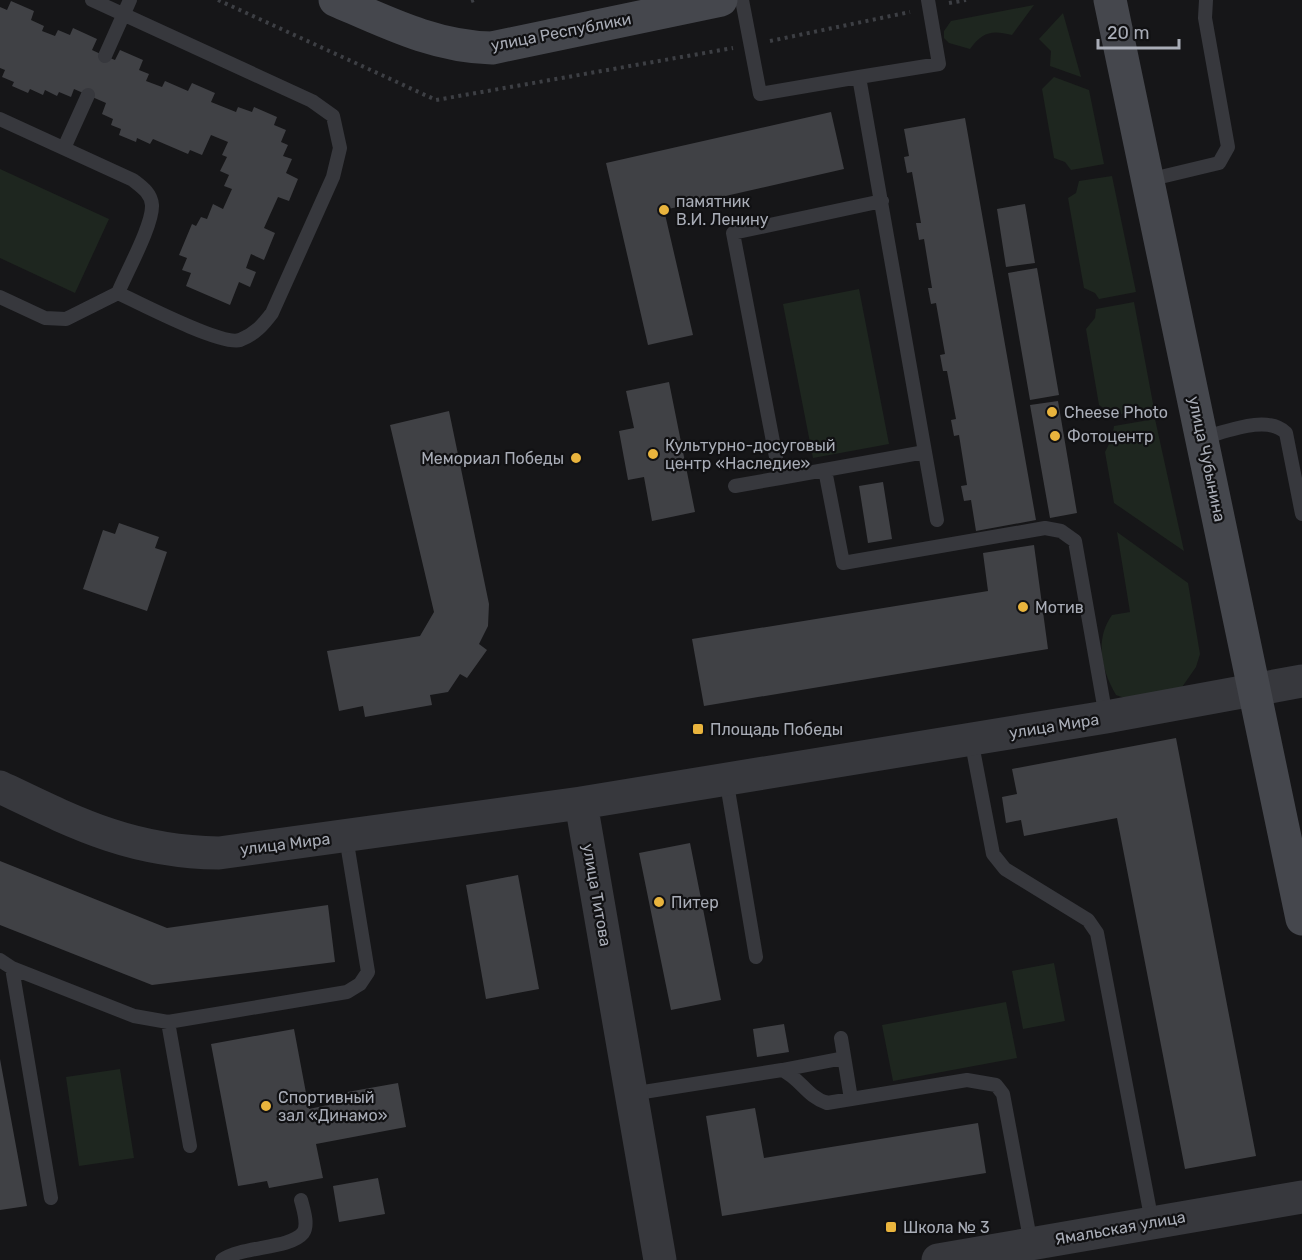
<svg xmlns="http://www.w3.org/2000/svg" width="1302" height="1260" font-family="Rubik,sans-serif">
  <style>
    .green { fill: #1e261f }
    .building { fill: #404145 }
    .lines { fill: none; stroke-linecap: round; stroke-linejoin: round }
    .path { stroke: #3d3f44; stroke-width: 4; stroke-dasharray: 3 4.5; stroke-linecap: butt }
    .service { stroke: #37383d; stroke-width: 14 }
    .tertiary { stroke: #37383d; stroke-width: 33 }
    .secondary { stroke: #45474d; stroke-width: 33 }
    .poi-dot { fill: #e9b43d; stroke: #111113; stroke-width: 2 }
    .labels { text-anchor: middle; dominant-baseline: central; stroke-width: 4.5; stroke-linejoin: round; paint-order: stroke }
    .street-label { font-size: 16px; fill: #a9adb7; stroke: #111113 }
    .poi-label { font-size: 16px; fill: #a9adb7; stroke: #111113; text-anchor: start }
  </style>
  <rect width="100%" height="100%" fill="#161618"/>
  <path class="green" d="M1034,5L1012,35C991,30 983,32 970,49L949,43L944,38V31L951,21Z
    M1063,13L1081,77L1050,66L1051,51L1039,39Z
    M1054,77L1089,90L1104,164L1071,170L1065,162L1054,158L1042,89Z
    M0,169L109,219L75,293L0,258Z
    M1112,176L1136,292L1099,299L1095,293L1084,288L1068,198L1076,193L1079,181Z
    M859,289L889,444L813,458L783,304Z
    M1134,302L1154,409L1114,415L1099,405L1086,329L1095,318L1096,309Z
    M1155,419L1184,551L1114,503L1105,452L1112,438L1114,426Z
    M1117,532L1188,583L1200,654L1196,667L1180,690L1130,700L1116,695C1102,671 1094,640 1112,615L1130,612Z
    M1054,963L1065,1021L1023,1029L1012,971Z
    M1006,1002L1017,1058L893,1081L882,1025Z
    M120,1069L134,1158L79,1166L66,1077Z"/>
  <path class="building" d="M11,1L34,11L31,20L44,26L42,31L55,36L58,30L70,35L73,28L97,39L92,50L105,56L115,60L120,50L143,60L139,70L149,74L146,81L162,87L165,81L188,91L192,83L215,93L211,102L236,112L238,107L252,112L254,107L277,117L274,125L286,130L281,142L288,145L283,156L292,159L286,173L298,179L289,201L278,197L264,228L275,233L264,260L251,254L246,268L256,272L250,287L239,282L230,305L186,286L191,273L182,270L187,258L179,255L192,224L196,226L201,217L207,219L213,204L223,209L232,189L224,186L229,175L220,171L227,157L222,155L228,142L211,135L202,155L190,150L188,154L153,139L150,144L137,138L136,142L119,135L121,129L111,125L113,119L102,114L106,103L74,89L71,97L59,92L57,96L45,90L43,95L30,89L28,93L12,86L14,82L2,77L5,70L0,68V7L7,10Z
    M831,112L844,169L664,210L693,335L648,345L606,163Z
    M965,118L1036,520L976,531L971,500L964,501L961,486L967,485L959,435L954,436L951,420L956,419L947,371H943L940,355L945,354L936,303L931,304L928,288H932L924,239L919,240L916,223H921L912,172L907,173L904,157L909,156L904,129Z
    M1025,204L1035,263L1006,267L997,209Z
    M1037,268L1059,395L1030,400L1008,273Z
    M669,382L695,512L652,521L644,477L628,480L619,431L634,428L626,391Z
    M1058,401L1077,513L1050,518L1030,405Z
    M449,411L489,604L488,626L479,644L487,650L467,678L460,674L448,692L430,695L432,705L365,717L363,706L339,711L327,651L420,636L434,612L390,425Z
    M883,482L892,539L868,543L859,486Z
    M119,523L159,537L155,548L167,552L147,611L83,589L103,530L115,534Z
    M1034,545L1048,649L704,706L692,639L988,591L983,553Z
    M1176,738L1256,1156L1185,1169L1117,818L1024,836L1021,820L1006,823L1002,797L1017,794L1012,769Z
    M690,843L721,1000L671,1010L639,853Z
    M0,861L167,928L328,905L335,962L152,985L0,925Z
    M518,875L539,989L486,999L466,885Z
    M784,1024L789,1052L757,1057L753,1029Z
    M294,1029L309,1109L337,1103L336,1094L398,1083L406,1127L316,1144L323,1178L269,1188L267,1181L238,1186L211,1044Z
    M0,1059L27,1206L0,1210Z
    M755,1108L764,1158L978,1123L986,1173L722,1216L706,1116Z
    M378,1178L385,1214L339,1222L333,1186Z"/>
  <g class="lines">
    <path class="path" d="M218,0L436,100L733,48
      M471,1L474,0
      M949,3L966,0
      M770,41L910,12"/>
    <path class="service" d="M92,0L312,101L333,116L340,148L333,177L272,313C263,325 255,334 240,340C222,346 139,303 118,293
      M742,0L760,94L859,77L925,452L780,478L733,233L882,201
      M105,56L130,0
      M859,77L939,64L928,0
      M0,119L133,180C142,187 151,193 152,205C153,225 126,273 118,293L66,319L45,318L0,297
      M64,148L88,95
      M1148,180L1219,163L1228,147L1205,18L1206,0
      M1202,438C1226,432 1267,414 1286,433L1302,514
      M925,452L937,520
      M825,470L843,563L1045,528L1061,531L1075,541L1106,717
      M735,486L780,478
      M971,739L993,854L1005,869L1088,920L1097,933L1152,1222
      M726,778L756,957
      M0,960L12,968L134,1016L168,1022L347,992L360,984L368,972L346,837
      M12,968L51,1198
      M168,1022L190,1146
      M841,1038L851,1099
      M782,1070L844,1058
      M631,1094L782,1070C801,1079 806,1096 827,1103L967,1080L996,1085L1003,1094L1031,1244
      M222,1260C242,1246 290,1249 303,1233C309,1225 303,1208 301,1200"/>
    <path class="tertiary" d="M0,787C77,824 132,852 219,853L581,803
      M660,1260L581,803L1106,717L1302,681
      M938,1260L1302,1197"/>
    <path class="secondary" d="M335,0C386,22 435,47 492,48L721,0
      M1110,0L1302,919"/>
  </g>
  <g class="poi-dot">
    <circle cx="664" cy="210" r="6"/>
    <circle cx="1052" cy="412" r="6"/>
    <circle cx="1055" cy="436" r="6"/>
    <circle cx="653" cy="454" r="6"/>
    <circle cx="576" cy="458" r="6"/>
    <circle cx="1023" cy="607" r="6"/>
    <rect x="692" y="723" width="12" height="12" rx="3"/>
    <circle cx="659" cy="902" r="6"/>
    <circle cx="266" cy="1106" r="6"/>
    <rect x="885" y="1221" width="12" height="12" rx="3"/>
  </g>
  <g class="labels">
    <g class="street-label">
      <text transform="translate(561 32) rotate(-11)">улица Республики</text>
      <text transform="translate(1207 459) rotate(78)">улица Чубынина</text>
      <text transform="translate(1054 726) rotate(-9)">улица Мира</text>
      <text transform="translate(285 844) rotate(-7)">улица Мира</text>
      <text transform="translate(597 895) rotate(80)">улица Титова</text>
      <text transform="translate(1120 1228) rotate(-10)">Ямальская улица</text>
    </g>
    <g class="poi-label">
      <text x="676" y="201">памятник<tspan x="676" dy="18">В.И. Ленину</tspan></text>
      <text x="1064" y="412">Cheese Photo</text>
      <text x="1067" y="436">Фотоцентр</text>
      <text x="665" y="445">Культурно-досуговый<tspan x="665" dy="18">центр «Наследие»</tspan></text>
      <text x="564" y="458" text-anchor="end">Мемориал Победы</text>
      <text x="1035" y="607">Мотив</text>
      <text x="710" y="729">Площадь Победы</text>
      <text x="671" y="902">Питер</text>
      <text x="278" y="1097">Спортивный<tspan x="278" dy="18">зал «Динамо»</tspan></text>
      <text x="903" y="1227">Школа № 3</text>
    </g>
  </g>
  <path d="M1098 39v9h81v-9" fill="none" stroke="#a9adb7" stroke-width="3"/>
  <text x="1107" y="39" font-size="18" fill="#a9adb7" stroke="#111113" stroke-width="4.5" paint-order="stroke">20 m</text>
</svg>
